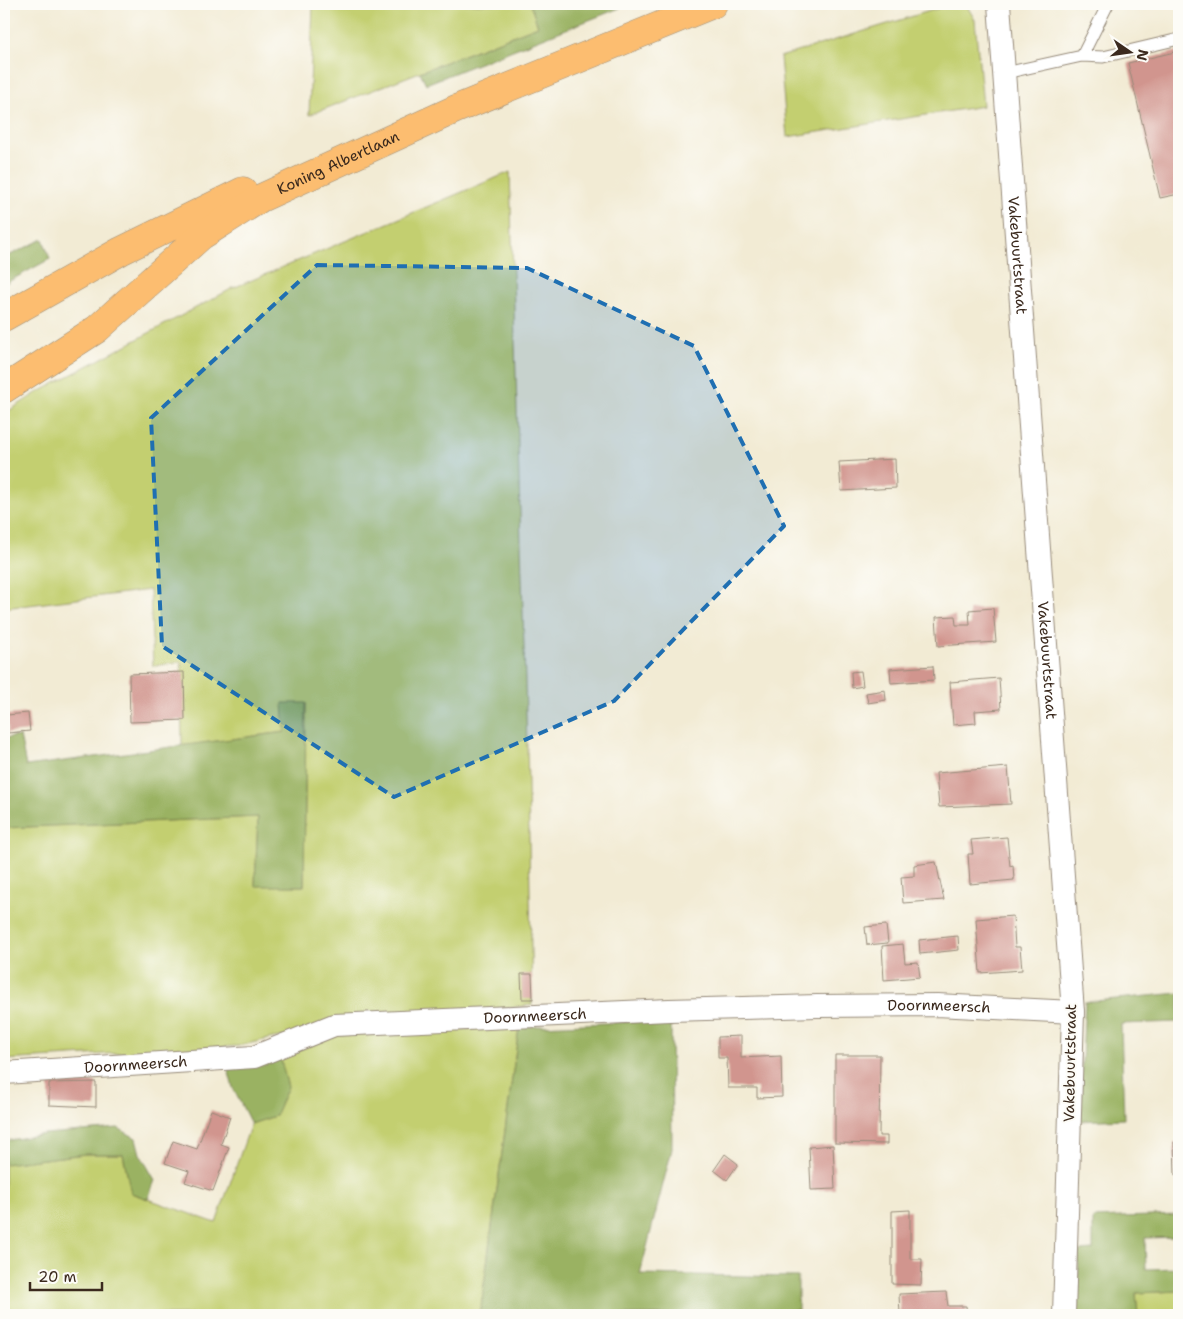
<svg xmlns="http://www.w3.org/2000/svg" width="1183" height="1319" font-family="'Shantell Sans',sans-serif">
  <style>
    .green { fill: #c3cf70; stroke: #7f7c47 }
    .forest { fill: #9ab262; stroke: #6a6e40 }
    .building { fill: #d1958e }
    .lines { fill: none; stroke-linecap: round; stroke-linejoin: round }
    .lane-casing { stroke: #968a79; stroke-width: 13 }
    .street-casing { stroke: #968a79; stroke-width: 24 }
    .highway-casing { stroke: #968a79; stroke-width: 29 }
    .lane { stroke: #fff; stroke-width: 11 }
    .street { stroke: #fff; stroke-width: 22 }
    .highway { stroke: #fcbd6f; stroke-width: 28 }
    .marked { fill: #1f6fb2; fill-opacity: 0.2; stroke: #1f6fb2; stroke-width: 4; stroke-dasharray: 10 6; stroke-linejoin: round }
    .labels { text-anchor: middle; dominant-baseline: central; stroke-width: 4; stroke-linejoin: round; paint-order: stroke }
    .street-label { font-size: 15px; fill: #3b2a1e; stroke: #fdfcf7 }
  </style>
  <rect width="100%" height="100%" fill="#fdfcf7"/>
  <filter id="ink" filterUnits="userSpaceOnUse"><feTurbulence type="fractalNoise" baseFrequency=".02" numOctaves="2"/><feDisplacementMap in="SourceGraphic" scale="10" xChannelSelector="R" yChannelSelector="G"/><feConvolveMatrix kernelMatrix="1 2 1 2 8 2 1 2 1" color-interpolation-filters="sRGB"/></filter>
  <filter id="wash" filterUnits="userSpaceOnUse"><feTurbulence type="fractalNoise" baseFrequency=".0096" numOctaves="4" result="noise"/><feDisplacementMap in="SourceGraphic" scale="20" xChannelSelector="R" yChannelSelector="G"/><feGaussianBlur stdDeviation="1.12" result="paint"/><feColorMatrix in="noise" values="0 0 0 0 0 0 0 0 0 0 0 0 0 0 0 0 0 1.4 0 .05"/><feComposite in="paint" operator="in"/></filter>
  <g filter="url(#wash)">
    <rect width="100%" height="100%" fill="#f2ebd4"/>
    <path class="green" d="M313,4H530L538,26L309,115Z
      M946,6H967L975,20L983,106L787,137L780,57Z
      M510,172L528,782L532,1005L273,1038L238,1046L4,1060V828L258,817L255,885L304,886L306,703L285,732L182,746L181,662L153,666L150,590L4,608V414L35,394L233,288Z
      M519,1027L480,1315H4V1164L85,1154H123L131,1193L216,1223L251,1124L275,1116L280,1057L337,1035Z
      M1179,1291V1315H1138L1136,1293Z
      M798,1310L799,1315H650Z"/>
    <path class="forest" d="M530,4H630L426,84L420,72L538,26Z
      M43,239L50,259L4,284V258Z
      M283,703H306L304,886H255L258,817L4,828V738L20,736L26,766L285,732Z
      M1179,993V1022L1121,1024L1124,1119L1079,1121L1085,1002Z
      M671,1020L672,1149L640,1274L798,1277V1310L650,1315H480L519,1027Z
      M280,1057L288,1087L275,1116L251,1124L233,1088L228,1069Z
      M118,1128L136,1138L140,1154L155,1180L148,1199L131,1193L123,1154H85L4,1164V1141L45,1134Z
      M1179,1215V1237L1145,1238L1146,1269L1179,1268V1291L1136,1293L1138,1315H1077L1079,1251L1093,1250V1218Z"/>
    <g id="blocks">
      <path class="building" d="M1179,51V194L1160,198L1128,63Z
        M895,459L896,488L841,491L839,462Z
        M993,608L996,642L938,646L936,617L955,616L956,625H970L969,610Z
        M933,666L934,680L891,683L890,669Z
        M861,671L863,686L852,688L851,672Z
        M184,672L185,720L130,722L129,674Z
        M999,678L1001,709L975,711L976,723L953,725L950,682Z
        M885,690L886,700L868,703L866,693Z
        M28,713L30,731L8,733L7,715Z
        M1008,767L1011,804L939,807L936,773Z
        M1007,837L1010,866L1013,865L1014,880L970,884L968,854H973L971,840Z
        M936,862L944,900L903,903L901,877L914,876V865Z
        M1013,916L1015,947H1020L1022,970L980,973L976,919Z
        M886,925L888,943L867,945L865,927Z
        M958,936L959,950L920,954L919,940Z
        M903,944L905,963L918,962L920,977L884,980L882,946Z
        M521,974H532L533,999H522Z
        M741,1036V1058L781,1056L782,1097L757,1098V1088H728L727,1058H718V1037Z
        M835,1055H880L879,1136H887V1144L835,1143Z
        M96,1082V1107L49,1105V1083Z
        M211,1110L230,1117L221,1144L229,1147L213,1191L185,1182L189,1171L165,1163L173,1141L197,1149Z
        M1174,1142H1179V1175H1175Z
        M833,1145L835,1189L811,1190L809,1147Z
        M725,1154L738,1164L727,1180L714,1170Z
        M910,1210V1259H922L921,1285L892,1284V1211Z
        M946,1292L948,1306H966L967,1315H900L899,1294Z
        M856,1312L857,1315H828V1314Z"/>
    </g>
  </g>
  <g filter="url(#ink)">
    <use href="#blocks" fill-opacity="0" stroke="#968a79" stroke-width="1"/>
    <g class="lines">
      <defs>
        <path id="lane" d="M1082,56L1108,4
          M1005,73L1082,56L1103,57L1179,39"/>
        <g id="street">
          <path id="s1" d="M999,4L1073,1012L1064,1315"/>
          <path id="s2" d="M4,1073L254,1057L334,1025L669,1010L817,1006L937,1005L1073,1012"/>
        </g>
        <g id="highway">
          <path d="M4,317L121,251L243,191"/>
          <path id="s3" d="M4,389L97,329L201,236L261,198L456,109L713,4"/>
        </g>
      </defs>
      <use href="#lane" class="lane-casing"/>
      <use href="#street" class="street-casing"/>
      <use href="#highway" class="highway-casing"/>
      <use href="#lane" class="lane"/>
      <use href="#street" class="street"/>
      <use href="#highway" class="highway"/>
    </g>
  </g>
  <path class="marked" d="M317,265L527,268L694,346L784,526L614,701L394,797L162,646L151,418Z"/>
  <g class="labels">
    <g class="street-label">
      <text stroke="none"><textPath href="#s3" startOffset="406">Koning Albertlaan</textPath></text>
      <text stroke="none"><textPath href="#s1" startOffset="252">Vakebuurtstraat</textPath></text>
      <text stroke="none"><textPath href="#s1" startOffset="658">Vakebuurtstraat</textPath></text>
      <text stroke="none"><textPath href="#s2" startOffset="942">Doornmeersch</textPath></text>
      <text stroke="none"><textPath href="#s2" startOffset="538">Doornmeersch</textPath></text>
      <text transform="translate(1070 1063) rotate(-89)">Vakebuurtstraat</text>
      <text stroke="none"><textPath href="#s2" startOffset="132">Doornmeersch</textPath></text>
    </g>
  </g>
  <rect width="1183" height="1319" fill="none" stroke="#fdfcf7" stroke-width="20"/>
  <g transform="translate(1130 52) rotate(103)" stroke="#fdfcf7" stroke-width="4" paint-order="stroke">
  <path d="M0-4L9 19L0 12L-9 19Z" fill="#3b2a1e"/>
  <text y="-8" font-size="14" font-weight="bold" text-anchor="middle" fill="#3b2a1e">N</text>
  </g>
  <path d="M30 1282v8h72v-8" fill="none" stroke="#3b2a1e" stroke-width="2.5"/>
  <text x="38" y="1282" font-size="15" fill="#3b2a1e" stroke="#fdfcf7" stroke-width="4" paint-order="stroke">20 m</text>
</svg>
